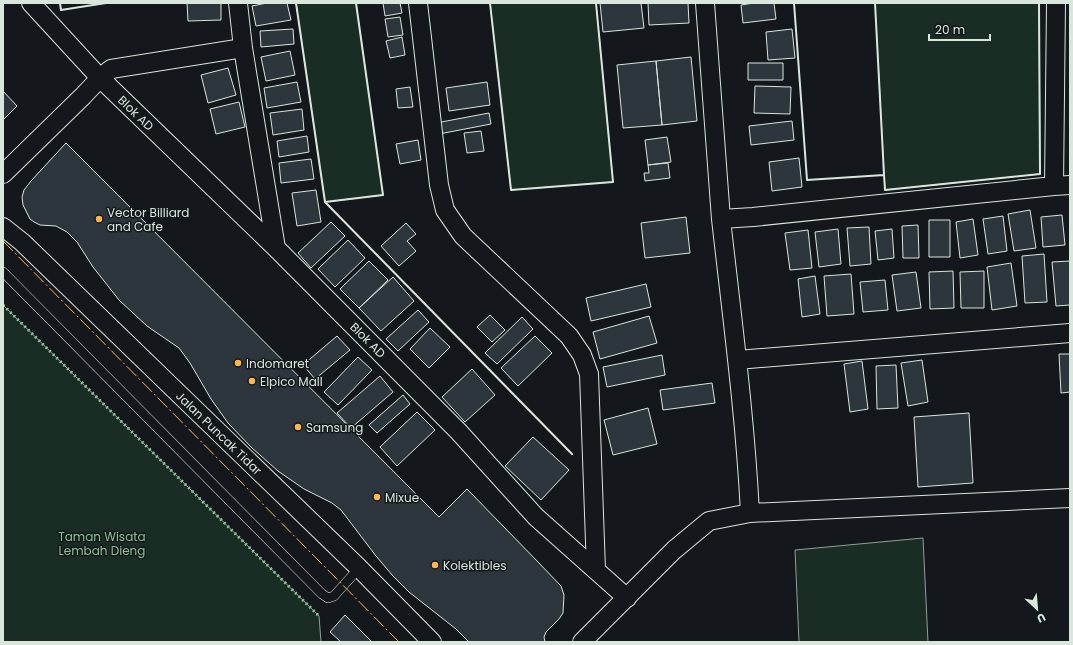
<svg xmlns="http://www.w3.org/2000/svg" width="1073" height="645" font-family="Poppins,sans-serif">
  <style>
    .green { fill: #1a2d24; stroke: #939e99 }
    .building { fill: #2c363c; stroke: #d8e6dc }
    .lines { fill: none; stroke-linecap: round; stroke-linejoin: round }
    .service-casing { stroke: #d8e6dc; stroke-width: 10 }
    .minor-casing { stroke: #d8e6dc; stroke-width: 20 }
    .service { stroke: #14181c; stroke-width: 9 }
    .minor { stroke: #14181c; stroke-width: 18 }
    .hedge { stroke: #8ac095; stroke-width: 3; stroke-dasharray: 2 3; stroke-linecap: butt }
    .wall { stroke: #d8e6dc; stroke-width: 2 }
    .power { stroke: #ffb74d; stroke-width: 1; stroke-dasharray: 14 3 2 3; stroke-linecap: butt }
    .poi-dot { fill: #ffb74d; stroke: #14181c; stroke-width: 1.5 }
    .labels { text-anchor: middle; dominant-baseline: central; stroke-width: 3; stroke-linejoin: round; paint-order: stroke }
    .street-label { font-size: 12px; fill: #d8e6dc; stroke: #14181c }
    .poi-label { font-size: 12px; fill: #d8e6dc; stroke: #14181c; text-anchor: start }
    .park-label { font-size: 12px; fill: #8ac095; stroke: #14181c }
  </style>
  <rect width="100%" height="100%" fill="#14181c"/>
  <path class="green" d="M296,3H356L383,195L325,202Z
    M490,3H596L613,182L511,190Z
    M875,3H1039L1040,174L885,190Z
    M3,305L319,616L321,642H3Z
    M923,538L928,642H799L795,550Z"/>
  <path class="building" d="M187,3H221V20L188,21Z
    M267,3H287L291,20L256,26L252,6Z
    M383,3H400L402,13L385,16Z
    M600,3H641L644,28L603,32Z
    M648,3H688L689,23L649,25Z
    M754,3H774L776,19L743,23L741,5Z
    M400,17L403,35L388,37L385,19Z
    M293,29L294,44L261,47L260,31Z
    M792,29L795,58L768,60L766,32Z
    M402,37L405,55L390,58L386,41Z
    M290,51L295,75L266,81L261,57Z
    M691,57L697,121L662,125L656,61Z
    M656,61L662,125L623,128L617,65Z
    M748,63H783V80H748Z
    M228,68L236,95L208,103L201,75Z
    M297,82L301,102L267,108L264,88Z
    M487,82L490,105L449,111L446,88Z
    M755,86L791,87L790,114L754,113Z
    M410,87L413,107L398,108L396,89Z
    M3,91L17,106L3,120Z
    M239,102L245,127L216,134L210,109Z
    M302,109L304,130L273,135L270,113Z
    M489,113L491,124L439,134L436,123Z
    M792,121L794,140L751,145L749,126Z
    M481,131L484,151L467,153L464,133Z
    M307,136L309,152L279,157L277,141Z
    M667,137L671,162L648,165L645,140Z
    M418,140L421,160L400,164L396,144Z
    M66,143L439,517L467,489L539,563L561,586L564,595L563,613L559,619L546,632L544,637L545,642H469L456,629L409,592L393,576L376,556L341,510L332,503L304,489L278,471L252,448L228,423L211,399L190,363L179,348L147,326L119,300L93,267L77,242L67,232L56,226L40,225L34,222L30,219L23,205L22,197L24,190L31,181Z
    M799,158L802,187L772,191L769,162Z
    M311,159L314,179L281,183L279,163Z
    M668,163L670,178L645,181L644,173H649L648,165Z
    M316,190L321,222L297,226L292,193Z
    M1030,210L1036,248L1014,251L1008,214Z
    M1062,215L1065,245L1043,247L1041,217Z
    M1003,216L1007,251L988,254L983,219Z
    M686,217L690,253L645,258L641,223Z
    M973,219L978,255L960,258L956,222Z
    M929,220H950V257H929Z
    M331,222L345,236L311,268L298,253Z
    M406,223L416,234L407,241L416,251L399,266L381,246Z
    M918,225L919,258H903L902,226Z
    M869,227L871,264L850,266L847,228Z
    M838,229L841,264L819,267L815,232Z
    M892,229L894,258L878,260L875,231Z
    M808,230L812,268L790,270L785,233Z
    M348,240L365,258L335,287L318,269Z
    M1044,254L1047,302L1025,303L1022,256Z
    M369,261L388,280L359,308L340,289Z
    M1070,261V305L1056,306L1052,262Z
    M1011,263L1017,306L992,310L987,267Z
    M953,271L954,308L930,309L929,272Z
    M984,271V308H961L960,272Z
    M916,272L921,308L897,311L892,275Z
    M851,274L854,314L827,316L824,276Z
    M815,276L820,314L802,317L798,279Z
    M393,277L414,301L381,331L359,308Z
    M885,280L888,310L863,312L860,282Z
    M646,284L651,307L591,321L586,298Z
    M418,310L429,322L398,351L386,339Z
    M490,315L505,330L492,342L477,327Z
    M649,316L657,343L600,359L593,332Z
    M522,317L533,329L497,364L485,353Z
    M430,328L450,347L429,368L410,349Z
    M337,336L350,350L315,379L303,365Z
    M535,336L552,353L518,386L501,368Z
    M1059,354H1070V392L1061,393Z
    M662,355L665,375L607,387L603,367Z
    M358,357L372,370L338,405L324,392Z
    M922,360L928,402L908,406L901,363Z
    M862,361L868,409L850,412L844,364Z
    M896,365L898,408L877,409L876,366Z
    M472,369L495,395L465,422L442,397Z
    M380,376L393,392L351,428L337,413Z
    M712,383L715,403L663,410L660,390Z
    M403,395L410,404L377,433L369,425Z
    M648,408L657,444L613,455L604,420Z
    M417,412L435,430L397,466L380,447Z
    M969,413L973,483L918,487L914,417Z
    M533,437L569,470L541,500L505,466Z
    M345,615L372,642H341L330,632Z"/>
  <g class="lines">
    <defs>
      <path id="service" d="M3,272L322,594L328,598L334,596L359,568"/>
      <path id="minor" d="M31,3L100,78L111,69L243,48
        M238,3L243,48L276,248
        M418,3L439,185L445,210L463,236L569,336L582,355L589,374L596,570
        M705,3L721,219L753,217L1054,186L1070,185
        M3,174L83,96L100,78L276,248L459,432L536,517L627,598
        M1054,186L1056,3
        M3,227L22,242L359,568L432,642
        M737,360L1070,333
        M750,513L1070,498
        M582,642L674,550L709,521L750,513C745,415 732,317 721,219"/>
    </defs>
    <use href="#service" class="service-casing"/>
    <use href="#minor" class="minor-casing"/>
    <use href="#service" class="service"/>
    <use href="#minor" class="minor"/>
    <path class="hedge" d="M3,305L319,616"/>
    <path class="wall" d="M60,3L61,10L106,3
      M296,3L325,202L383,195L356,3
      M490,3L511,190L613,182L596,3
      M794,3L807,180L884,175L885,190L1040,174L1039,3
      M875,3L884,175
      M325,202L572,454"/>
    <path class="power" d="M3,241L399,642"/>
  </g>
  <g class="poi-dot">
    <circle cx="99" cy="219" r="4"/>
    <circle cx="238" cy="363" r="4"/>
    <circle cx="252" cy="381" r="4"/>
    <circle cx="298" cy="427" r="4"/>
    <circle cx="377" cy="497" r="4"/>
    <circle cx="435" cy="565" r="4"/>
  </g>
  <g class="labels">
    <g class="street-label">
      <text transform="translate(136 113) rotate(44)">Blok AD</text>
      <text transform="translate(368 340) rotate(45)">Blok AD</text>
      <text transform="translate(219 433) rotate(44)">Jalan Puncak Tidar</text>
    </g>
    <g class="poi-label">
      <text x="107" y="212">Vector Billiard<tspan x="107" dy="14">and Cafe</tspan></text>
      <text x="246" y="363">Indomaret</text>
      <text x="260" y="381">Elpico Mall</text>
      <text x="306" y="427">Samsung</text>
      <text x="385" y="497">Mixue</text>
      <text x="443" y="565">Kolektibles</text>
    </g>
    <g class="park-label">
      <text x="102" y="536">Taman Wisata<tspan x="102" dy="14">Lembah Dieng</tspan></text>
    </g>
  </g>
  <rect width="1073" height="645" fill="none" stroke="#d8e6dc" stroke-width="8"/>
  <g transform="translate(1037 609) rotate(154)" stroke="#14181c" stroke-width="3" paint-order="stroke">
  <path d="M0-3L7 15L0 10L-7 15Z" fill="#d8e6dc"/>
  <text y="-6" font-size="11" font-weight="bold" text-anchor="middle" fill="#d8e6dc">U</text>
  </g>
  <path d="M929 34v6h61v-6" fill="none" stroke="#d8e6dc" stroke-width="2"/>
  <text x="935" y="34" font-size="12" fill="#d8e6dc" stroke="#14181c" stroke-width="3" paint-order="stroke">20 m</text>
</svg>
